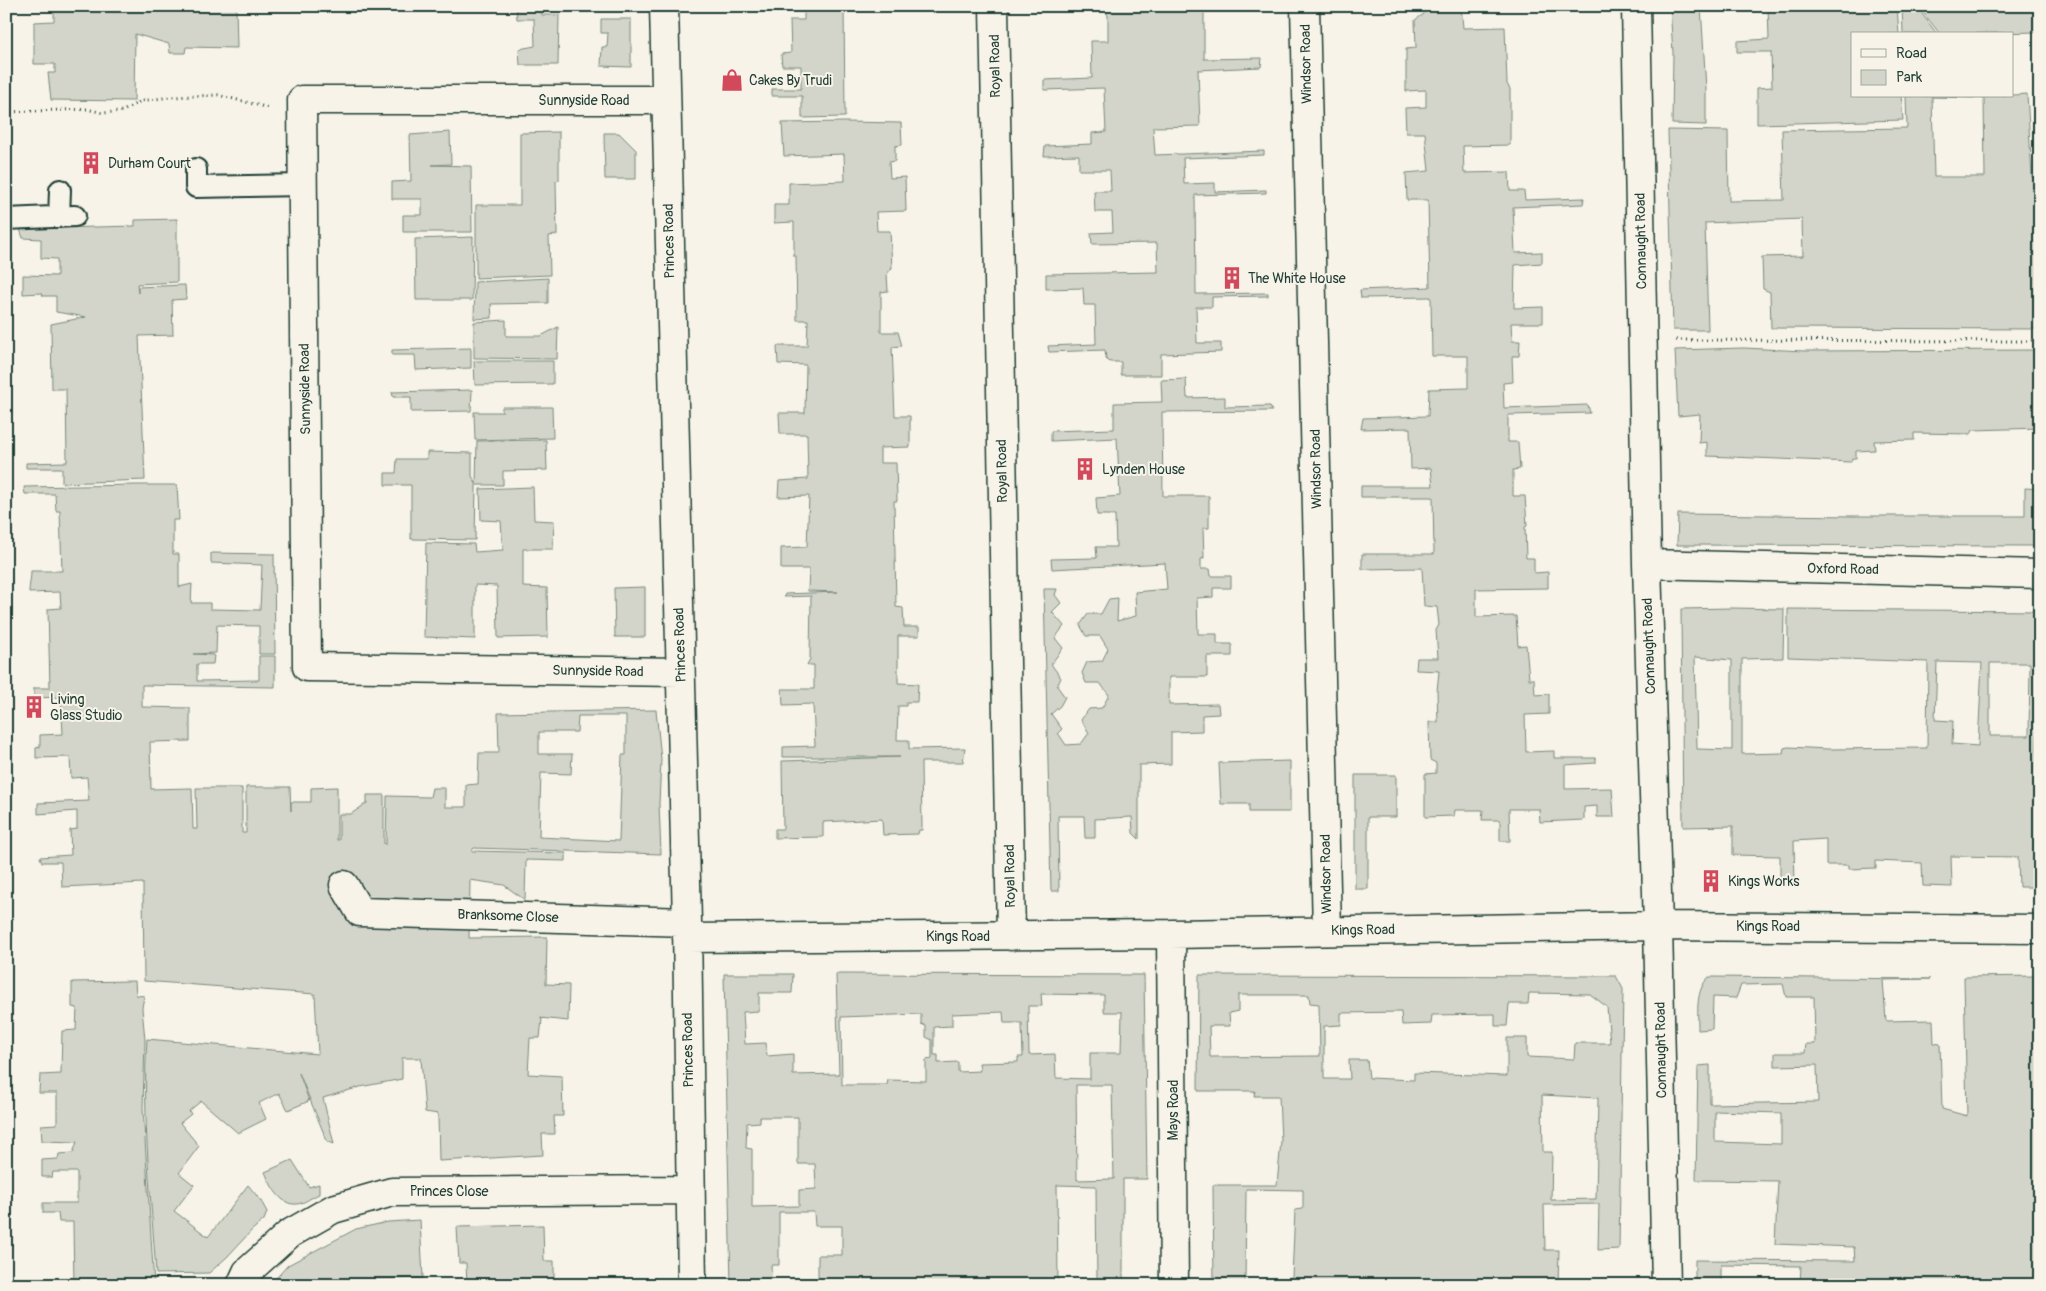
<svg xmlns="http://www.w3.org/2000/svg" width="2046" height="1291" font-family="Pangolin,sans-serif">
  <style>
    .green { fill: #d3d5ca; stroke: #79897f; fill-rule: evenodd }
    .lines { fill: none; stroke-linecap: round; stroke-linejoin: round }
    .service-casing { stroke: #1f3d34; stroke-width: 24 }
    .minor-casing { stroke: #1f3d34; stroke-width: 31 }
    .path { stroke: #1f3d34; stroke-width: 3; stroke-dasharray: 1 4; stroke-linecap: butt }
    .service { stroke: #f7f3e8; stroke-width: 20 }
    .minor { stroke: #f7f3e8; stroke-width: 28 }
    .labels { text-anchor: middle; dominant-baseline: central; stroke-width: 4; stroke-linejoin: round; paint-order: stroke }
    .street-label { font-size: 14px; fill: #1f3d34; stroke: #f7f3e8 }
    .poi-label { font-size: 14px; fill: #1f3d34; stroke: #f7f3e8; text-anchor: start }
  </style>
  <rect width="100%" height="100%" fill="#f7f3e8"/>
  <filter id="ink" filterUnits="userSpaceOnUse"><feTurbulence type="fractalNoise" baseFrequency=".02" numOctaves="2"/><feDisplacementMap in="SourceGraphic" scale="10" xChannelSelector="R" yChannelSelector="G"/><feConvolveMatrix kernelMatrix="1 2 1 2 8 2 1 2 1" color-interpolation-filters="sRGB"/></filter>
  <g filter="url(#ink)">
    <path class="green" d="M47,6H236L237,48L186,47L185,53H170L169,44L135,34L134,101L51,100L48,73H55V64H34V22L54,21V8H47Z
      M516,6H541L542,15H559L558,65H520L519,49L535,46L534,19H517Z
      M804,6H844L845,117L802,118V96H772V89H801V66H782L781,54L791,53L790,20H804Z
      M1104,6H1204V59L1262,58L1261,67L1198,70L1200,126L1153,127L1155,155L1264,151V155L1183,158L1184,184L1215,183V192L1266,190V193L1195,195L1196,294L1268,293V296L1212,297V307H1196L1197,343H1221V352L1161,354V375H1121V362H1110L1106,359L1105,350L1049,352L1048,346L1096,344L1095,305H1084L1083,288L1046,289V274L1158,272L1157,243L1092,244L1091,233L1113,232L1112,212H1095L1094,191H1111L1110,170H1079V155L1044,156L1045,146L1092,144V133L1106,132L1104,88L1044,90V80L1092,78L1091,41H1108V16Z
      M1423,6H1461L1463,28L1505,27L1507,84L1510,89V145L1463,146L1464,173L1509,172L1510,191H1524L1525,200L1584,198L1583,204L1513,207L1515,253L1542,252V263L1515,265L1514,308L1543,307V323H1511L1512,341H1520L1519,356H1512L1513,382L1503,383L1504,408L1588,405L1590,413L1508,415V442H1518L1520,469L1513,470V496H1525L1527,526L1525,527L1526,558H1534V573L1548,572V588L1476,589V617L1516,616L1518,646L1526,645L1529,679H1534L1535,695L1549,694V714L1525,715L1526,752L1554,751V758H1596V763L1565,765V789L1612,788L1614,817H1597V806L1584,807V820L1540,822L1539,809H1509L1510,841H1500V820H1482L1483,810H1455L1454,816L1425,817V774L1436,773V763L1430,760L1429,722H1438L1437,691L1439,671L1416,670L1417,658H1438L1436,630L1439,625L1437,607L1424,606L1422,568L1362,569V554H1434L1433,497H1361V486H1433L1431,468L1411,469L1410,428L1361,429L1363,418L1428,416L1429,389L1468,388V356H1432L1431,297L1361,298L1360,290L1430,287L1428,200H1407L1406,173L1429,171L1425,133H1406L1405,108L1426,107V90L1406,91V49L1416,48L1415,20L1424,14Z
      M1670,6H1701L1706,89V125L1672,124L1673,53Z
      M1768,6H1897L1899,34H1852V96H1901L1903,120L1757,124V88L1772,87L1771,52H1737V41L1769,39Z
      M1902,6H1916L1937,34H1903Z
      M1918,6H2040V32L1940,34Z
      M601,19H631V67L601,66L602,47H607L608,33H601Z
      M2027,94L2032,177L2040,178V329L1771,328L1770,292L1763,289L1762,257L1803,256L1802,219L1705,223L1708,330H1673L1668,130L1728,131L1729,201L1784,200L1782,130L1907,128L1906,96L1985,97ZM1932,97L1984,98L1985,177H1934Z
      M845,122L901,123L902,145L895,146V161L889,162L890,178L905,177L906,211L876,212L877,231H890L892,268L887,274L888,291L881,292V332H898L902,346L892,347L895,416H910V447L880,448V463H896L897,501H894L896,607L903,608L904,627H919V636H898V683L918,684L917,702H906V706H898L897,740H909V749L965,748L963,762H921L922,830H919L918,834L883,835L882,819L823,822V837L775,838V829H783L782,761L900,757H783V747L815,746L813,704L783,705L782,689H814V665H807L810,659L811,596L784,597L785,594L838,592L808,591L809,569H781V548L807,547L809,496L778,497L779,481L808,479L807,434H780L779,413H805L806,365L778,364L777,346H807L808,320H797L796,256H794V222L774,223V205H789V183L845,181L844,154L784,156L782,123Z
      M450,132L451,164L432,165L471,166L472,232H403V215H422V199H392V182L411,181L410,135Z
      M559,132V180L556,181L557,235L549,236L550,275L476,278V205H520V133Z
      M604,133H619L636,150V179H605Z
      M177,219V282L137,284L138,293V287L185,285L186,299L172,300L173,335L139,336L145,480L62,483V468H26V463L67,462L66,389H52L51,324L86,317L56,312V296H43L42,293L23,294V275L57,276V259L41,258V239L23,238L20,229L135,226V220Z
      M473,237L472,300H416L415,239Z
      M548,278V303L491,304L492,318L474,319L475,282Z
      M506,320V336H541L558,327L557,359L474,358V322Z
      M471,348V368L416,370L415,355H392V350Z
      M1744,348L1804,351L2040,350V428L1973,430L1971,434L1914,433V440L1874,441L1875,450L1856,451V458H1852L1851,462L1707,456V442L1699,443L1700,414L1678,416L1675,350Z
      M474,361H553V384L475,385Z
      M1186,379L1187,398L1225,397V407L1270,406L1272,411L1162,412L1163,496H1209V528H1203L1204,558L1201,559V569H1210L1211,576H1231V588H1213V597L1197,598L1198,634H1217V644H1232V656H1207V677H1169V705L1218,704L1219,714L1202,715V731L1171,732V764L1139,765V839L1133,833L1132,817L1095,819V838H1085L1084,816H1058L1059,891H1051L1044,589H1057L1055,595L1061,603L1052,612L1064,626L1055,638L1063,648L1051,664L1061,678L1057,686L1065,697L1060,706L1051,714L1062,729L1058,733L1066,745L1081,744L1089,733L1081,720L1089,709L1102,708L1109,695L1100,683H1086L1082,673L1087,662L1102,661L1108,649L1100,636H1086L1080,625L1088,614H1101L1109,599L1118,598L1117,621L1136,616L1135,592L1167,589L1165,563L1052,569L1051,559L1097,558L1096,547H1116L1115,515H1097L1096,498L1120,496L1117,438L1051,441V431L1114,429V403L1162,402L1161,380Z
      M472,390L471,411L411,412V397H393L392,392Z
      M502,407H552L553,438L475,440L474,412H502Z
      M546,440L547,470L503,471V485H476L475,540L411,539V485H385V473H396L397,459H427V452L472,453V476L476,484L477,441Z
      M137,485H177L179,520H173V554H179V587L192,584L191,603H210V609L260,610L262,565L211,563V553L274,554L275,654H259V626L217,625L216,653L193,654L214,655L213,664H197V681L259,680V656H275V687L142,685V707L190,708V741L150,742L151,789L192,788L193,829H197L196,788H242V833H246V787H290L291,811V802H311V788L337,787V840H339V814H351L367,803V795H384V844H386L387,796L430,797L432,788H445V807H466V785L478,784L479,753H499L498,713L656,710L661,759L659,804L661,854L474,848L471,851L566,853V861L526,860L525,900L504,885L470,880L469,938L547,937L546,984L569,985L568,1021L540,1018L542,1019L540,1038H530L528,1074L562,1076L563,1116H554L555,1134H542L543,1155L439,1161L438,1114L425,1112L421,1058H402V1079L360,1087L323,1098L334,1144L327,1141L299,1073L309,1101L288,1110L279,1093L259,1103L266,1119L238,1133L201,1101L189,1111L191,1114L180,1123L199,1146L179,1173L194,1185L174,1211L208,1237L248,1185L261,1201L267,1212L264,1220L252,1230L227,1257L209,1273L156,1274C151,1196 142,1118 147,1039L318,1054L315,994L144,981L143,883L62,887L61,862H42L40,857L71,855L70,830L77,829V811L38,814V803L89,801L87,777L71,778L70,757L36,758V748L40,747V735L63,734L61,697L34,698V688H50L48,609L61,608L60,592L29,593C29,585 31,579 31,571H62L60,511H56L55,494H25L24,487ZM578,716H626V755H622L619,841L539,837L541,773L571,774L572,754H539V732H577Z
      M533,487L534,520L554,521L553,549H523V587L547,588L548,637L498,638L497,586L475,585V639L424,637L426,543L474,544L475,552L503,550L501,521L481,520L480,489Z
      M2025,488L2040,489V546L1677,545L1678,514L1853,516H2025Z
      M645,587V637H615L614,588Z
      M1732,608L1784,609L1783,658L1742,659V754L1783,753L1784,748L1788,747L1828,749L1927,748L1928,662L1788,657V609L2040,611L2036,765H2040V856H2035L2036,887H2019L2018,857L1951,856L1952,887L1923,886L1922,863L1876,861V868L1849,869V865H1826V839L1794,841L1795,886L1780,885V856L1733,855V826L1683,827L1681,609ZM1695,657L1732,660V750L1697,749ZM1937,662L1982,663L1978,746L1952,744L1953,721L1935,720ZM1990,663H2030L2029,736H1990Z
      M1290,761V812H1249V804H1221L1219,763Z
      M1355,775H1396V817H1368V889H1355Z
      M724,974H793L792,993H759V1011L743,1012L745,1044L766,1043L767,1056L793,1054V1075L839,1074L836,974L1144,975L1147,1179H1123V1281L1097,1282L1096,1186L1057,1185L1058,1285H818V1255H842V1226H815L814,1212H779V1265H771L772,1285H731ZM1041,994L1104,995V1012H1122L1121,1053H1090V1079L1056,1078L1055,1054L1029,1055L1028,1006H1042ZM1003,1012L1004,1023H1022L1023,1057H1018V1062L979,1063L980,1071L958,1072V1062L938,1063V1055H934V1027L952,1026V1014ZM921,1014V1024L926,1026V1037L932,1040V1059L926,1060V1081L888,1080L887,1085H842L841,1017ZM1076,1085H1112L1114,1179L1077,1180ZM760,1117H798V1164H815L816,1189L799,1190V1206L752,1207V1149L746,1148L747,1123L760,1122Z
      M1199,975L1616,976L1623,989L1619,1249L1598,1250L1599,1204L1544,1205L1545,1250H1559L1558,1285H1288V1278L1292,1277L1295,1210L1303,1209V1190L1246,1189L1245,1285H1214L1213,1185H1277L1281,1141L1279,1096H1254L1255,1091H1198ZM1529,993L1590,994L1607,1007L1610,1043H1575L1574,1059L1527,1057V1038H1507V1076L1414,1073V1080L1369,1078L1367,1060H1349L1350,1079H1324V1026L1341,1025V1013L1401,1012L1402,1025L1431,1024L1432,1015L1495,1014V1026H1507L1509,1004H1528ZM1238,995H1309L1310,1003L1319,1004L1320,1056L1210,1057L1209,1026H1230L1229,1013L1238,1011ZM1542,1095L1598,1098L1596,1199L1551,1200L1552,1152H1543Z
      M2040,976V1285H1779L1800,1284L1801,1266L1721,1265V1285H1695V1260L1855,1261L1854,1247L1775,1244L1778,1181L1696,1180L1698,1066L1710,1065V1104L1818,1102L1817,1065L1775,1066V1053H1805L1806,1044H1815L1814,997H1786L1783,984L1741,985L1736,998L1713,997L1712,1029L1698,1030C1698,1012 1695,990 1709,977L1930,979L1883,980L1886,1021L1933,1020L1934,1043L1940,1044L1942,1109L1967,1116L1964,977ZM1715,1111L1781,1113V1144L1715,1142Z
      M135,981L136,995L144,996L142,1008L145,1040L143,1108L154,1285H74L73,1222H59L58,1213H43V1203H77V1172H53L52,1177H42V1160L58,1159L59,1154L73,1153L77,1142L42,1141L41,1125L57,1124V1093H39L40,1075L61,1074L62,1031L76,1030L77,1008L72,1007V982Z
      M292,1160L309,1187L319,1184V1194C312,1197 305,1203 297,1204C280,1206 270,1184 265,1172Z
      M420,1220L423,1278L353,1280V1285H270L288,1265L356,1229L388,1222Z
      M543,1225L544,1261H554V1285H467L466,1263H459L457,1227Z"/>
    <g class="lines">
      <defs>
        <path id="service" d="M196,169V187L303,185
          M59,217L60,190
          M6,219L75,216"/>
        <path id="minor" d="M664,6L687,922L692,1285
          M994,6L1011,936
          M1305,6L1327,931
          M1636,6L1647,564L1658,926L1666,1285
          M666,100H302L307,667L680,672
          M1647,564L2040,574
          M344,885L360,912L687,922
          M1171,934L1174,1285
          M687,938L1171,934L1658,926L2040,929
          M241,1285L247,1272L289,1234L333,1209L392,1192L689,1190"/>
      </defs>
      <use href="#service" class="service-casing"/>
      <use href="#minor" class="minor-casing"/>
      <path class="path" d="M6,112L87,109L103,113L123,111L141,101L170,97L218,95L269,108
        M1676,340L2027,341L2040,339"/>
      <use href="#service" class="service"/>
      <use href="#minor" class="minor"/>
    </g>
  </g>
  <defs>
    <symbol id="shop-bare" viewBox="-9 -9 18 18"><path d="M-5-2.5h2.3a2.7 3.5 0 0 1 5.4 0H5L5.5 6h-11ZM-1.5-2.5h3a1.5 2.3 0 0 0-3 0Z" fill="#d1495b" stroke="#f7f3e8" stroke-width="2.5" paint-order="stroke"/></symbol>
    <symbol id="building-bare" viewBox="-9 -9 18 18"><path d="M-4-6H4V6H1V3H-1V6H-4ZM-2.5-4.3h1.7v1.8h-1.7ZM.8-4.3h1.7v1.8H.8ZM-2.5-1h1.7V.8h-1.7ZM.8-1h1.7V.8H.8Z" fill="#d1495b" stroke="#f7f3e8" stroke-width="2.5" paint-order="stroke"/></symbol>
  </defs>
  <g fill-rule="evenodd">
    <use href="#shop-bare" x="716" y="64" width="32" height="32"/>
    <use href="#building-bare" x="75" y="147" width="32" height="32"/>
    <use href="#building-bare" x="1216" y="262" width="32" height="32"/>
    <use href="#building-bare" x="1069" y="453" width="32" height="32"/>
    <use href="#building-bare" x="18" y="691" width="32" height="32"/>
    <use href="#building-bare" x="1695" y="865" width="32" height="32"/>
  </g>
  <g class="labels">
    <g class="street-label">
      <text transform="translate(1306 64) rotate(-91)">Windsor Road</text>
      <text transform="translate(995 66) rotate(-91)">Royal Road</text>
      <text x="584" y="100">Sunnyside Road</text>
      <text transform="translate(669 241) rotate(-91)">Princes Road</text>
      <text transform="translate(1641 241) rotate(-91)">Connaught Road</text>
      <text transform="translate(305 389) rotate(-91)">Sunnyside Road</text>
      <text transform="translate(1316 469) rotate(-91)">Windsor Road</text>
      <text transform="translate(1002 471) rotate(-91)">Royal Road</text>
      <text transform="translate(1843 569) rotate(1)">Oxford Road</text>
      <text transform="translate(680 645) rotate(-92)">Princes Road</text>
      <text transform="translate(1649 646) rotate(-92)">Connaught Road</text>
      <text transform="translate(598 671) rotate(1)">Sunnyside Road</text>
      <text transform="translate(1326 874) rotate(-91)">Windsor Road</text>
      <text transform="translate(1010 876) rotate(-91)">Royal Road</text>
      <text transform="translate(508 916) rotate(2)">Branksome Close</text>
      <text x="1768" y="926">Kings Road</text>
      <text transform="translate(1363 930) rotate(-1)">Kings Road</text>
      <text x="958" y="936">Kings Road</text>
      <text transform="translate(688 1050) rotate(-91)">Princes Road</text>
      <text transform="translate(1661 1050) rotate(-91)">Connaught Road</text>
      <text transform="translate(1173 1110) rotate(-90)">Mays Road</text>
      <text x="449" y="1191">Princes Close</text>
    </g>
    <g class="poi-label">
      <text x="749" y="80">Cakes By Trudi</text>
      <text x="108" y="163">Durham Court</text>
      <text x="1248" y="278">The White House</text>
      <text x="1102" y="469">Lynden House</text>
      <text x="50" y="699">Living<tspan x="50" dy="16">Glass Studio</tspan></text>
      <text x="1728" y="881">Kings Works</text>
    </g>
  </g>
  <rect width="2046" height="1291" fill="none" stroke="#f7f3e8" stroke-width="25"/>
  <rect x="12" y="12" width="2021" height="1266" fill="none" stroke="#1f3d34" stroke-width="2" filter="url(#ink)"/>
  <rect x="1851" y="32" width="162" height="65" fill="#f7f3e8" stroke="#a1aaa0"/>
  <rect x="1861" y="49" width="25" height="8" fill="#f7f3e8" stroke="#a1aaa0"/>
  <text x="1896" y="58" font-size="15" fill="#1f3d34">Road</text>
  <rect x="1861" y="70" width="25" height="15" fill="#d3d5ca" stroke="#a1aaa0"/>
  <text x="1896" y="82" font-size="15" fill="#1f3d34">Park</text>
</svg>
